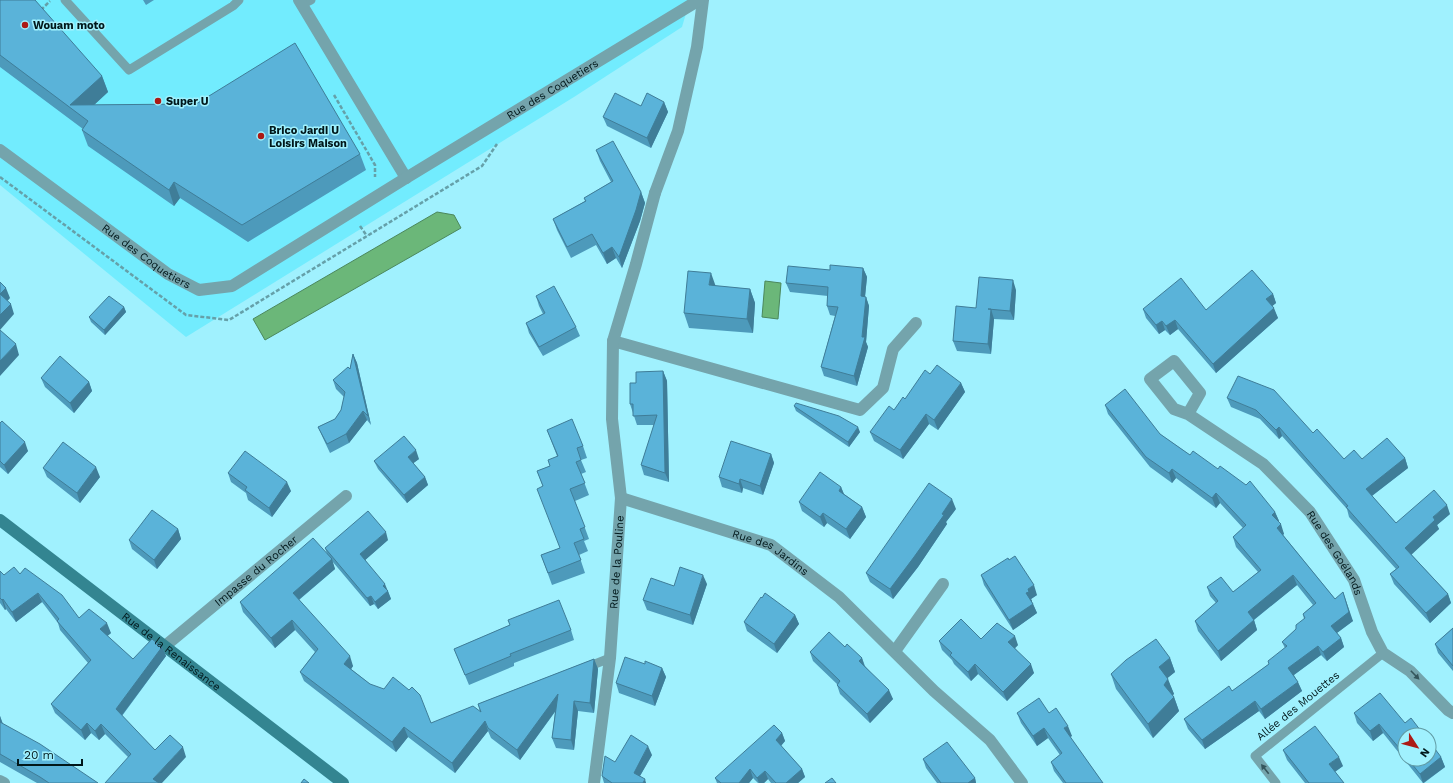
<svg xmlns="http://www.w3.org/2000/svg" width="1453" height="783" font-family="'Work Sans',sans-serif">
  <style>
    .built { fill: #72ecfe }
    .water { fill: #6bb779; stroke: #4b875c }
    .lines { fill: none; stroke-linecap: round; stroke-linejoin: round }
    .path { stroke: #65a0a9; stroke-width: 2.5; stroke-dasharray: 4 2; stroke-linecap: butt }
    .service { stroke: #74a4ac; stroke-width: 9 }
    .pedestrian { stroke: #74a4ac; stroke-width: 12 }
    .minor { stroke: #74a4ac; stroke-width: 12 }
    .secondary { stroke: #338591; stroke-width: 12 }
    .wall { fill: #4d9abb }
    .shaded-wall { fill: #3f7d98 }
    .building { fill: #5ab3d9; stroke: #3f7d98 }
    .oneway { fill: #35565c }
    .poi-dot { fill: #ac1a15; stroke: #a0f1fe; stroke-width: 1.5 }
    .labels { text-anchor: middle; dominant-baseline: central; stroke-width: 3; stroke-linejoin: round; paint-order: stroke }
    .poi-label { font-size: 11px; font-weight: bold; fill: #01171a; stroke: #a0f1fe; text-anchor: start }
    .street-label { font-size: 11px; fill: #01171a; stroke: #a0f1fe }
  </style>
  <rect width="100%" height="100%" fill="#a0f1fe"/>
  <path class="built" d="M0,0H690L682,27L574,97L186,337L0,185Z"/>
  <path class="water" d="M437,212L454,215L461,228L265,340L253,319Z
    M765,281L781,283L778,319L762,317Z"/>
  <g class="lines">
    <path class="path" d="M41,10L50,1
      M334,95L375,165V177
      M0,177L186,315L229,320L482,166L497,144
      M360,226L367,236"/>
    <path class="service" d="M65,0L129,70L233,6L239,0
      M301,5L311,0
      M585,668L610,658
      M1276,783L1255,756L1383,653"/>
    <path class="pedestrian" d="M655,193L678,131L697,47L703,0"/>
    <g class="minor">
      <path d="M299,0L406,178"/>
      <path id="s1" d="M0,150L168,274L199,290L232,286L406,178L699,0"/>
      <path d="M613,341L860,410L883,388L893,349L916,323"/>
      <path id="s2" d="M1188,414L1200,393L1174,361L1150,379L1174,409L1188,414L1263,464L1310,512L1354,580L1372,632L1383,653L1410,671L1448,710L1453,713"/>
      <path id="s3" d="M621,498L771,545L839,597L934,691L990,740L1022,783"/>
      <path id="s4" d="M165,646L346,496"/>
      <path d="M895,651L943,584"/>
      <path d="M0,781L4,783"/>
      <path id="s5" d="M594,783L610,658L621,498L612,419L613,341L636,264L655,193"/>
    </g>
    <path class="secondary" id="s6" d="M0,520L343,783"/>
  </g>
  <path class="wall" d="M0,0L102,76L108,92L94,105L360,154L366,170L248,242L180,198L174,206L88,146L82,130L83,129L0,67Z
    M143,0H154L146,5Z
    M664,102L668,112L651,148L607,126L603,117L641,106Z
    M596,150L641,192L645,203L640,221L622,268L616,258L607,264L596,245L571,258L557,230L553,219L585,201L584,198L611,182L600,161Z
    M863,268L867,277L865,297H866L869,306L866,342L868,347L857,386L824,376L821,367L835,316L830,315L827,306L828,296L790,292L786,283L830,270Z
    M716,286L750,289L755,303L753,333L689,328L684,313Z
    M1016,290L1014,320L994,319L991,354L957,351L953,341L976,308Z
    M1273,294L1276,303L1272,306L1278,318L1216,373L1178,329L1170,335L1165,330L1159,334L1146,318L1143,309L1206,310Z
    M536,296L576,327L580,336L543,356L529,333L526,323L543,314L539,306Z
    M124,307L126,312L105,335L91,322L89,317Z
    M353,354L357,363L371,425L367,420L349,443L330,453L322,436L318,427L335,419L341,410L344,397L336,389L333,380L350,369Z
    M663,371L667,381L669,482L644,475L641,465L654,425H637L630,404L636,383Z
    M930,374L961,383L965,392L938,430L929,424L903,459L874,441L870,432L894,410Z
    M41,378L89,382L92,391L74,413L45,387Z
    M1227,398L1313,433L1344,459L1405,458L1408,468L1372,496L1396,523L1450,514L1437,525L1439,529L1411,554L1448,594L1451,603L1430,623L1394,584L1390,574L1396,569L1349,517L1347,509L1282,436L1279,439L1260,419L1231,407Z
    M1105,405L1160,434L1190,455L1275,512L1279,521L1278,522L1284,534L1283,535L1353,621L1337,633L1341,638L1344,647L1327,661L1321,655L1294,675L1302,691L1265,719L1259,711L1205,749L1188,729L1184,719L1232,691L1269,664L1285,648L1282,642L1296,629L1304,619L1303,614L1313,605L1297,585L1254,620L1257,630L1221,661L1198,631L1195,621L1216,603L1210,596L1207,587L1233,592L1258,572L1236,547L1233,537L1243,528L1220,503L1216,508L1176,478L1172,483L1150,467L1108,414Z
    M794,406L860,432L849,447L796,411Z
    M0,423L28,451L8,474L0,467Z
    M547,430L583,446L587,458L581,460L586,472L581,474L589,495L575,501L589,539L584,541L588,551L579,555L585,573L552,585L541,555L560,548L543,487L537,471L550,466L557,456Z
    M771,454L774,463L763,495L743,488L742,493L722,487L719,477Z
    M419,459L413,463L425,477L428,485L407,503L378,469L374,461Z
    M43,468L100,477L80,503L47,477Z
    M228,473L291,491L272,517L248,500L246,493L231,482Z
    M841,487L844,494L862,507L866,517L850,539L827,523L824,527L802,511L799,502Z
    M956,509L946,522L947,524L918,567L893,599L870,582L866,573Z
    M178,529L181,539L157,569L132,549L129,540Z
    M388,540L365,560L388,591L391,599L378,609L374,604L370,606L332,561L335,569L299,600L353,666L351,669L370,684L431,723L480,712L478,704L594,659L598,669L594,713L578,711L574,750L556,748L552,738L555,712L520,760L491,738L488,731L455,773L408,737L396,752L304,681L300,672L315,652L295,630L275,648L243,612L240,602L327,554L325,548Z
    M0,571L4,575L20,574L79,618L111,633L107,636L133,659L162,647L166,656L122,716L155,750L186,757H128L105,734L99,740L91,733L85,740L55,713L51,704L88,663L60,630L58,623L42,602L16,622L6,609L5,610L0,603Z
    M981,575L1037,595L1031,599L1032,601V602L1033,604L1037,613L1013,630L984,585Z
    M707,584L693,625L647,610L643,600L674,586Z
    M795,615L799,624L777,653L747,631L744,622Z
    M510,625L571,630L574,640L514,663V666L469,685L454,649Z
    M1453,628V671L1438,653L1435,644Z
    M981,639L1018,645L1015,648L1034,673L1007,701L978,674L971,681L954,664L952,660L942,650L939,641Z
    M845,647L862,658L865,666L893,699L870,723L840,694L837,685V684L813,661L810,652Z
    M1170,658L1175,672L1167,678L1174,694L1172,695L1174,697L1179,711L1153,738L1116,689L1111,674Z
    M645,664L662,668L666,677L655,706L619,693L616,683Z
    M1017,713H1049L1072,736L1070,737L1103,783H1063L1054,771L1051,762L1060,755L1048,738L1037,746L1021,723Z
    M1354,713L1405,735V759H1429L1441,757L1445,767L1424,783H1423L1383,733L1373,741L1357,723Z
    M0,716L3,724L98,783H37L0,762Z
    M782,733L785,741L781,746L802,769L805,777L798,783H771L768,779L764,783H758L753,778L749,783H717L715,778Z
    M1283,750L1343,766L1335,772L1344,783H1305L1287,760Z
    M652,755L640,776L646,783H604L602,776L615,762Z
    M923,759L975,778L976,783H937L926,768Z"/>
  <path class="shaded-wall" d="M102,76L108,92L82,116L70,105Z
    M664,102L668,112L651,148L647,138Z
    M174,182L180,198L174,206L169,190Z
    M641,192L645,203L640,221L622,268L619,257Z
    M612,247L616,258L607,264L603,253Z
    M863,268L867,277L864,306L861,296Z
    M711,273L716,287L709,285Z
    M1013,280L1016,290L1014,320L1010,311Z
    M6,288L10,298L4,305L0,294Z
    M750,289L755,303L753,333L747,319Z
    M1273,294L1276,303L1270,308L1266,299Z
    M866,297L869,306L866,342L868,347L857,386L854,376L862,337Z
    M11,304L14,314L0,330V315Z
    M124,307L126,312L105,335L104,330Z
    M1274,308L1278,318L1216,373L1213,364Z
    M991,309L994,319L991,354L988,344Z
    M1175,320L1178,329L1170,335L1166,326Z
    M1162,321L1165,330L1159,334L1156,325Z
    M16,344L19,355L0,376V361Z
    M353,354L357,363L371,425L368,416Z
    M663,371L667,381L669,482L665,473Z
    M89,382L92,391L74,413L70,403Z
    M961,383L965,392L938,430L934,420Z
    M363,411L367,420L349,443L346,434Z
    M926,414L929,424L903,459L900,450Z
    M858,427L860,432L849,447L848,442Z
    M1279,427L1282,436L1279,439L1276,430Z
    M25,442L28,451L8,474L4,465Z
    M416,450L419,459L411,465L408,457Z
    M771,454L774,463L763,495L760,486Z
    M1405,458L1408,468L1369,498L1366,489Z
    M96,467L100,477L80,503L77,493Z
    M1172,469L1176,478L1172,483L1169,473Z
    M425,477L428,485L407,503L404,495Z
    M740,479L743,488L742,493L739,484Z
    M287,482L291,491L272,517L269,508Z
    M841,487L845,497L839,491Z
    M1216,493L1220,503L1216,508L1212,498Z
    M952,499L956,509L946,522L947,524L918,567L893,599L890,589Z
    M1447,505L1450,514L1437,525L1439,529L1409,557L1405,548L1433,517Z
    M862,507L866,517L850,539L846,529Z
    M1275,512L1279,521L1275,524L1272,515Z
    M823,513L827,523L824,527L820,517Z
    M1281,524L1284,534L1280,537L1277,528Z
    M178,529L181,539L157,569L154,560Z
    M386,532L388,540L363,562L360,554Z
    M332,559L335,569L296,602L293,593Z
    M703,575L707,584L693,625L690,615Z
    M1293,575L1297,585L1251,622L1248,612Z
    M385,584L391,599L378,609L375,602L383,586Z
    M1034,585L1037,595L1031,599L1032,601L1030,603L1026,593L1028,589Z
    M1343,592L1353,621L1334,635L1331,626Z
    M38,593L42,602L16,622L12,612Z
    M1448,594L1451,603L1430,623L1426,613Z
    M371,596L374,604L370,606L367,598Z
    M3,599L6,609L5,610L2,600Z
    M1033,604L1037,613L1013,630L1009,620Z
    M795,615L799,624L777,653L774,644Z
    M292,620L295,630L275,648L271,638Z
    M1254,620L1257,630L1221,661L1218,651Z
    M107,623L111,633L104,639L100,629Z
    M1015,636L1018,645L1012,651L1008,642Z
    M1341,638L1344,647L1327,661L1323,652Z
    M1318,646L1321,655L1291,677L1288,668Z
    M162,647L166,656L119,719L116,709Z
    M350,656L353,666L348,674L344,664Z
    M862,658L865,668L859,661Z
    M1170,658L1175,672L1164,681L1159,667Z
    M594,659L598,669L594,713L590,703Z
    M975,664L978,674L971,681L968,672Z
    M1031,664L1034,673L1007,701L1003,692Z
    M662,668L666,677L655,706L652,696Z
    M1168,679L1174,694L1169,699L1164,685Z
    M1298,682L1302,691L1265,719L1261,709Z
    M889,690L893,699L870,723L867,714Z
    M558,694L561,703L520,760L517,750Z
    M1174,697L1179,711L1153,738L1148,724Z
    M574,701L578,711L574,750L571,740Z
    M1255,701L1259,711L1205,749L1202,740Z
    M0,716L3,725L0,728Z
    M485,721L488,731L455,773L452,763Z
    M87,723L91,733L85,740L81,730Z
    M101,724L105,734L99,740L95,731Z
    M1379,724L1383,733L1373,741L1370,731Z
    M1068,726L1072,736L1068,738L1064,728Z
    M404,727L408,737L396,752L392,742Z
    M1044,728L1048,738L1037,746L1033,736Z
    M782,733L785,741L779,748L776,740Z
    M648,746L652,755L637,781L634,773Z
    M183,747L186,757L162,783H155L153,779Z
    M1339,757L1343,766L1333,773L1329,764Z
    M1441,757L1445,767L1423,783L1420,774Z
    M750,769L753,778L749,783H739Z
    M802,769L805,777L798,783H786Z
    M765,771L768,779L764,783H759L757,778Z
    M975,778L976,783H968Z
    M645,779L646,783H643Z"/>
  <path class="building" d="M0,0H35L102,76L70,105L196,104L295,43L360,154L242,225L174,182L169,190L82,130L88,121L0,55Z
    M615,93L641,106L647,93L664,102L647,138L603,117Z
    M613,141L641,192L636,210L619,257L612,247L603,253L592,234L567,247L553,219L586,201L584,198L613,181L596,150Z
    M830,265L863,268L861,296L866,297L862,337H865L854,376L821,367L838,307L827,306L828,287L786,283L788,266L830,270Z
    M1252,270L1273,294L1266,299L1274,308L1213,364L1175,320L1166,326L1162,321L1156,325L1143,309L1181,278L1206,310Z
    M688,271L711,273L709,285L750,289L747,319L684,313Z
    M979,277L1013,280L1010,311L988,309H991L988,344L953,341L956,306L976,308Z
    M0,282L6,288L0,294L11,304L0,315Z
    M554,286L576,327L539,347L526,323L545,313L536,296Z
    M109,296L124,307L104,330L89,317Z
    M0,330L16,344L0,361Z
    M353,354L368,416L363,411L346,434L327,444L318,427L335,419L341,410L345,392L333,380L348,367L350,369Z
    M60,356L89,382L70,403L41,378Z
    M937,365L961,383L934,420L926,414L900,450L870,432L889,406L894,410L903,397L905,399L925,370L930,374Z
    M663,371L665,473L641,465L657,415L633,416V404H630V383H636V372Z
    M1238,376L1274,390L1313,433L1317,429L1344,459L1354,450L1362,459L1387,438L1405,458L1366,489L1396,523L1434,490L1447,505L1433,517L1435,520L1405,548L1448,594L1426,613L1390,574L1399,567L1346,507L1348,506L1279,427L1276,430L1256,410L1227,398Z
    M1125,389L1160,434L1190,455L1193,451L1218,469L1220,466L1246,485L1250,481L1275,512L1272,515L1281,524L1277,528L1335,599L1343,592L1349,612L1331,626L1341,638L1323,652L1318,646L1288,668L1298,682L1261,709L1255,701L1202,740L1184,719L1229,686L1232,691L1269,664L1268,661L1287,646L1282,642L1296,629V625L1305,618L1303,614L1316,603L1293,575L1248,612L1254,620L1218,651L1195,621L1218,601L1207,587L1221,577L1233,592L1261,570L1233,537L1246,525L1216,493L1212,498L1172,469L1169,473L1146,457L1105,405Z
    M796,403L839,416L858,427L848,442L794,406Z
    M572,419L583,446L577,448L581,460L576,462L585,483L570,489L585,527L580,529L584,539L574,543L581,560L548,573L541,555L560,548L537,489L543,486L537,471L550,466L548,460L558,456L547,430Z
    M2,421L25,442L4,465L0,461V423Z
    M404,436L416,450L408,457L425,477L404,495L374,461Z
    M731,441L771,454L760,486L740,479L739,484L719,477Z
    M63,442L96,467L77,493L43,468Z
    M245,451L287,482L269,508L245,490L247,487L228,473Z
    M820,472L841,487L839,491L862,507L846,529L823,513L820,517L799,502Z
    M929,483L952,499L942,514L944,515L914,557L890,589L866,573Z
    M152,510L178,529L154,560L129,540Z
    M368,511L386,532L360,554L385,584L383,586L388,591L375,602L371,596L367,598L325,548Z
    M313,538L332,559L293,593L350,656L344,664L370,684L384,689L393,677L409,690L412,687L420,695L431,723L473,706L481,712L478,704L594,659L590,703L574,701L571,740L552,738L558,694L517,750L488,728L485,721L452,763L404,727L392,742L300,672L318,649L292,620L271,638L240,602Z
    M1015,556L1034,585L1028,589L1029,592L1026,593L1033,604L1009,620L981,575L1008,558L1009,560Z
    M14,567L20,574L25,568L62,595L79,618L89,609L107,623L100,629L133,659L152,639L162,647L116,709L155,750L170,735L183,747L153,779L159,783H105L131,754L101,724L95,731L87,723L81,730L51,704L91,660L57,621L59,619L38,593L12,612L3,599L2,600L0,598V571L4,575Z
    M680,567L703,575L690,615L643,600L651,578L674,586Z
    M765,593L795,615L774,644L744,622L761,597L762,598Z
    M559,600L571,630L510,654L511,656L465,675L454,649L510,625L508,620Z
    M961,619L981,639L997,623L1015,636L1008,642L1031,664L1003,692L975,664L968,672L950,655L952,653L939,641Z
    M1453,628V666L1435,644Z
    M829,632L845,647L847,644L862,658L859,661L889,690L867,714L837,685L840,681L810,652Z
    M1156,639L1170,658L1159,667L1168,679L1164,685L1174,697L1148,724L1111,674L1126,660Z
    M625,657L645,664V661L662,668L652,696L616,683Z
    M1380,693L1405,723L1411,718L1424,735H1405V755L1379,724L1370,731L1354,713Z
    M1039,698L1049,713L1056,708L1068,726L1064,728L1103,783H1066L1051,762L1062,753L1044,728L1033,736L1017,713Z
    M0,722L40,744L98,783H49L40,777L0,754Z
    M774,725L782,733L776,740L802,769L786,783H776L765,771L757,778L750,769L739,783H721L715,778Z
    M1315,726L1339,757L1329,764L1344,783H1309L1283,750Z
    M631,735L648,746L634,773L645,779L643,783H612L602,776L605,756L615,762Z
    M1429,741L1441,757L1420,774L1408,759H1429Z
    M947,742L975,778L968,783H941L923,759Z
    M832,778L836,783H825Z
    M304,779L309,783H301Z"/>
  <defs><path id="oneway-solid" d="M-6-.8H1V-3.2L6.5 0L1 3.2V.8H-6Z"/></defs>
  <g class="oneway">
    <use href="#oneway-solid" transform="translate(1415 675) rotate(46)"/>
    <use href="#oneway-solid" transform="translate(1265 769) rotate(-128)"/>
  </g>
  <g class="poi-dot">
    <circle cx="25" cy="25" r="4"/>
    <circle cx="158" cy="101" r="4"/>
    <circle cx="261" cy="136" r="4"/>
  </g>
  <g class="labels">
    <g class="poi-label">
      <text x="33" y="25">Wouam moto</text>
      <text x="166" y="101">Super U</text>
      <text x="269" y="130">Brico Jardi U<tspan x="269" dy="13">Loisirs Maison</tspan></text>
    </g>
    <g class="street-label">
      <text stroke="none"><textPath href="#s1" startOffset="653">Rue des Coquetiers</textPath></text>
      <text stroke="none"><textPath href="#s1" startOffset="181">Rue des Coquetiers</textPath></text>
      <text stroke="none"><textPath href="#s3" startOffset="160">Rue des Jardins</textPath></text>
      <text stroke="none"><textPath href="#s2" startOffset="354">Rue des Goélands</textPath></text>
      <text stroke="none"><textPath href="#s5" startOffset="222">Rue de la Pouline</textPath></text>
      <text stroke="none"><textPath href="#s4" startOffset="118">Impasse du Rocher</textPath></text>
      <text stroke="none"><textPath href="#s6" startOffset="216">Rue de la Renaissance</textPath></text>
      <text transform="translate(1298 706) rotate(-39)">Allée des Mouettes</text>
    </g>
  </g>
  <g transform="translate(1417 747) rotate(126)"><circle r="19" fill="#a0f1fe" stroke="#609aa3"/>
  <path d="M0-3L7 15L0 10L-7 15Z" fill="#ac1a15"/>
  <text y="-6" font-size="11" font-weight="bold" text-anchor="middle" fill="#01171a">N</text>
  </g>
  <path d="M18 759v6h64v-6" fill="none" stroke="#01171a" stroke-width="2"/>
  <text x="24" y="759" font-size="12" fill="#01171a" stroke="#a0f1fe" stroke-width="3" paint-order="stroke">20 m</text>
</svg>
